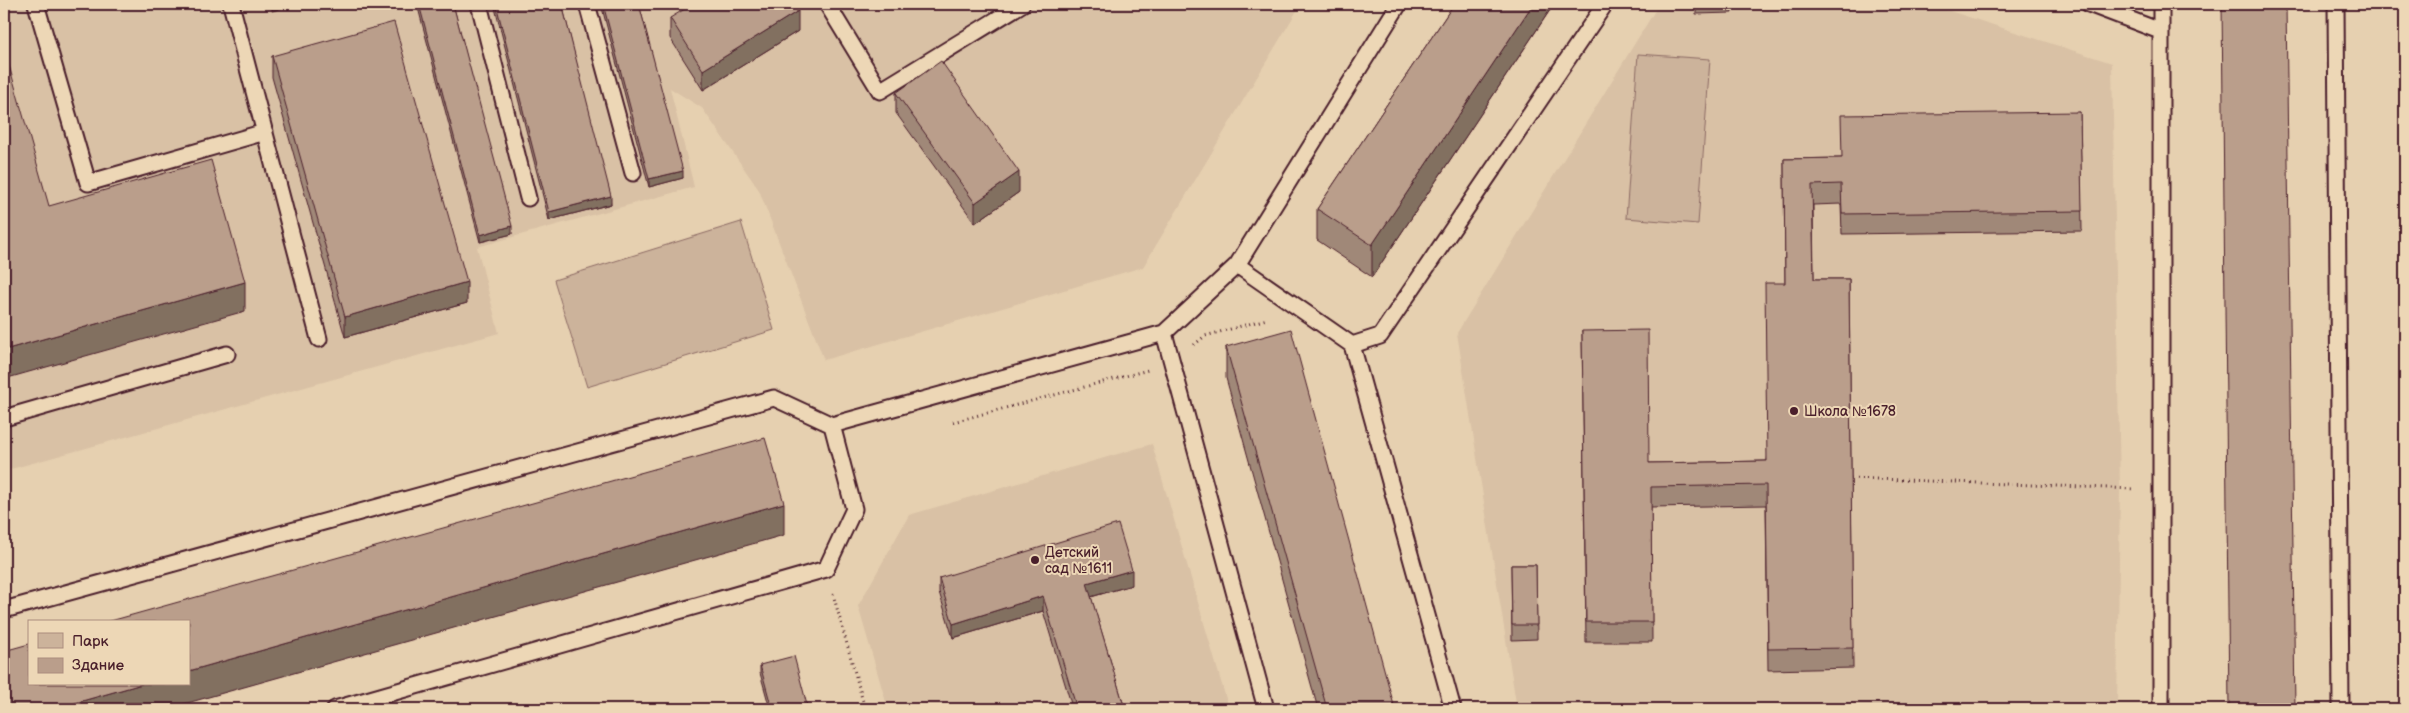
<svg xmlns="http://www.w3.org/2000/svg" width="2409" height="713" font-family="'Balsamiq Sans',sans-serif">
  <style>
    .built { fill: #d9c1a5 }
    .green { fill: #ccb39b; stroke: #8b6963 }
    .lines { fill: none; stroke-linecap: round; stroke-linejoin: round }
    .service-casing { stroke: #4a1f2b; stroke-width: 19 }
    .path { stroke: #4a1f2b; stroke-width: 3; stroke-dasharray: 1 4; stroke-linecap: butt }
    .service { stroke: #edd7b6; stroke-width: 15 }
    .wall { fill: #a08878; stroke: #4a1f2b }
    .shaded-wall { fill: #826f61; stroke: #4a1f2b }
    .building { fill: #ba9e8b; stroke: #4a1f2b }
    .poi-dot { fill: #4a1f2b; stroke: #edd7b6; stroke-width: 2 }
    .labels { text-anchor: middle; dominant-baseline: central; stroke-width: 4; stroke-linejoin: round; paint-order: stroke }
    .poi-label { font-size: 14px; fill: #4a1f2b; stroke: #edd7b6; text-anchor: start }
  </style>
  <rect width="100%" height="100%" fill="#e6d0b0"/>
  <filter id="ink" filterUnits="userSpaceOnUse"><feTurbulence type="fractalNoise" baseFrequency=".02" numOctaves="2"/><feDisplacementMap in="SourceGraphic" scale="10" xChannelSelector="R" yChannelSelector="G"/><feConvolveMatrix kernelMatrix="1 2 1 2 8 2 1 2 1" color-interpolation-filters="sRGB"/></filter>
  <g filter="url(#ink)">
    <path class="built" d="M4,4H1301L1143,267L824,360L759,190L702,108L670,88L694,187L477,247L499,333L4,471Z
      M1659,4H1928L2112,63L2120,489L2117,709H1517L1457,333Z
      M1152,444L1229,709H888L858,606L909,515Z"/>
    <path class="green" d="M1638,54L1710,59L1698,224L1626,218Z
      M741,222L774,330L587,387L554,280Z"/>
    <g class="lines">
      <defs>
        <path id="service" d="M36,4L88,183L265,132
          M231,4L319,339
          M479,4L528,198
          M587,4L633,173
          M827,4L880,91L1022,4
          M2089,4L2160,31
          M2336,4L2341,709
          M1237,265L1352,345
          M1164,333L1266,709
          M4,418L227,354
          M832,425L1164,333L1237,265L1399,4
          M4,610L774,398L832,425L854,509L826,569L335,709
          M1453,709L1352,345L1380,336L1605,4
          M2161,709V4"/>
      </defs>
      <use href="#service" class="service-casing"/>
      <path class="path" d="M1194,345L1205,336L1267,319
        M953,422L1148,370
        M1851,478L2135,489
        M833,594L865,709"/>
      <use href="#service" class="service"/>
    </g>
    <path class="wall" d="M417,4H453L512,234L480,242Z
      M494,4H562L611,204L549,220Z
      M601,4H639L683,178L649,187Z
      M1454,4H1554L1372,277L1317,240V209Z
      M1696,4H1731L1732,13L1696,14Z
      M670,18L798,31L703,90L670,38Z
      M272,56L467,303L345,337L272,77Z
      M896,93L1019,192L975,223L896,113Z
      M2080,112L2082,231L1842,234L1841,204L1813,205L1814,279H1849L1853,668L1768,670L1766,505L1651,507L1652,642H1586L1582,331L1649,463L1767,461L1785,283L1784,159L1842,158Z
      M1226,347L1395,709H1318L1226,378Z
      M1511,565H1536L1537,639L1512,640Z
      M939,578L1132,585L1091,597L1125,709L1072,707L1043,611L953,638L939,592Z
      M760,665L807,709H770L760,673Z"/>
    <path class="shaded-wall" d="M272,4H298L272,11Z
      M1533,4H1554L1372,277V245Z
      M798,11V31L703,90V70Z
      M683,171V178L649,187V179Z
      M1019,172V192L975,223V203Z
      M611,196V204L549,220V212Z
      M512,226V234L480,242V235Z
      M245,282V311L4,379V350Z
      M467,282V303L345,337V317Z
      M784,503V535L166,709H54L142,684H189V671Z
      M1132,570V585L1087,598V583Z
      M1043,596V611L953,638V624Z
      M807,705V709H792Z"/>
    <path class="building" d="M419,4H453L512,226L480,235Z
      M496,4H562L611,196L549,212Z
      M603,4H639L683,171L649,179Z
      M693,4H793L798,11L703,70L670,18Z
      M1454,4H1533L1372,245L1317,209Z
      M1696,4H1731L1732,5L1696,6Z
      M2222,4H2286L2295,709H2229Z
      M394,22L467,282L345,317L272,56Z
      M4,48L49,206L211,160L245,282L4,350Z
      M941,61L1019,172L975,203L896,93Z
      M2080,112L2082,211L1842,214L1841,184L1812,185L1814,279H1849L1853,648L1768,649L1766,485L1651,487L1652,622H1586L1582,331L1648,330L1649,463L1767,461L1765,283H1785L1784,159L1842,158L1841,115Z
      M1291,329L1395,709H1327L1226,347Z
      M765,438L784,503L189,671V622H107Z
      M1118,524L1132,570L1087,583L1125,709H1066L1076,706L1043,596L953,624L939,578Z
      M1511,565H1536L1537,625H1512Z
      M29,644V684H142L54,709H4V651Z
      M794,656L807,705L792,709H772L760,665Z"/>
  </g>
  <g class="poi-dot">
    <circle cx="1794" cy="411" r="5"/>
    <circle cx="1035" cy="560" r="5"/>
  </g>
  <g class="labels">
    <g class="poi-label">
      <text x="1804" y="411">Школа №1678</text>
      <text x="1045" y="552">Детский<tspan x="1045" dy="16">сад №1611</tspan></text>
    </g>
  </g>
  <rect width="2409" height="713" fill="none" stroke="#edd7b6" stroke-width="20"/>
  <rect x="10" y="10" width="2389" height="693" fill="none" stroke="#4a1f2b" stroke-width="2" filter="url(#ink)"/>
  <rect x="28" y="620" width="162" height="65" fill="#edd7b6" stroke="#ac8d7e"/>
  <rect x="38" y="633" width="25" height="15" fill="#ccb39b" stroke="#ac8d7e"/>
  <text x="72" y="646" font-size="15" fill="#4a1f2b">Парк</text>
  <rect x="38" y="658" width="25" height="15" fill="#ba9e8b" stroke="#ac8d7e"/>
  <text x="72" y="670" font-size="15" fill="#4a1f2b">Здание</text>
</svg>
